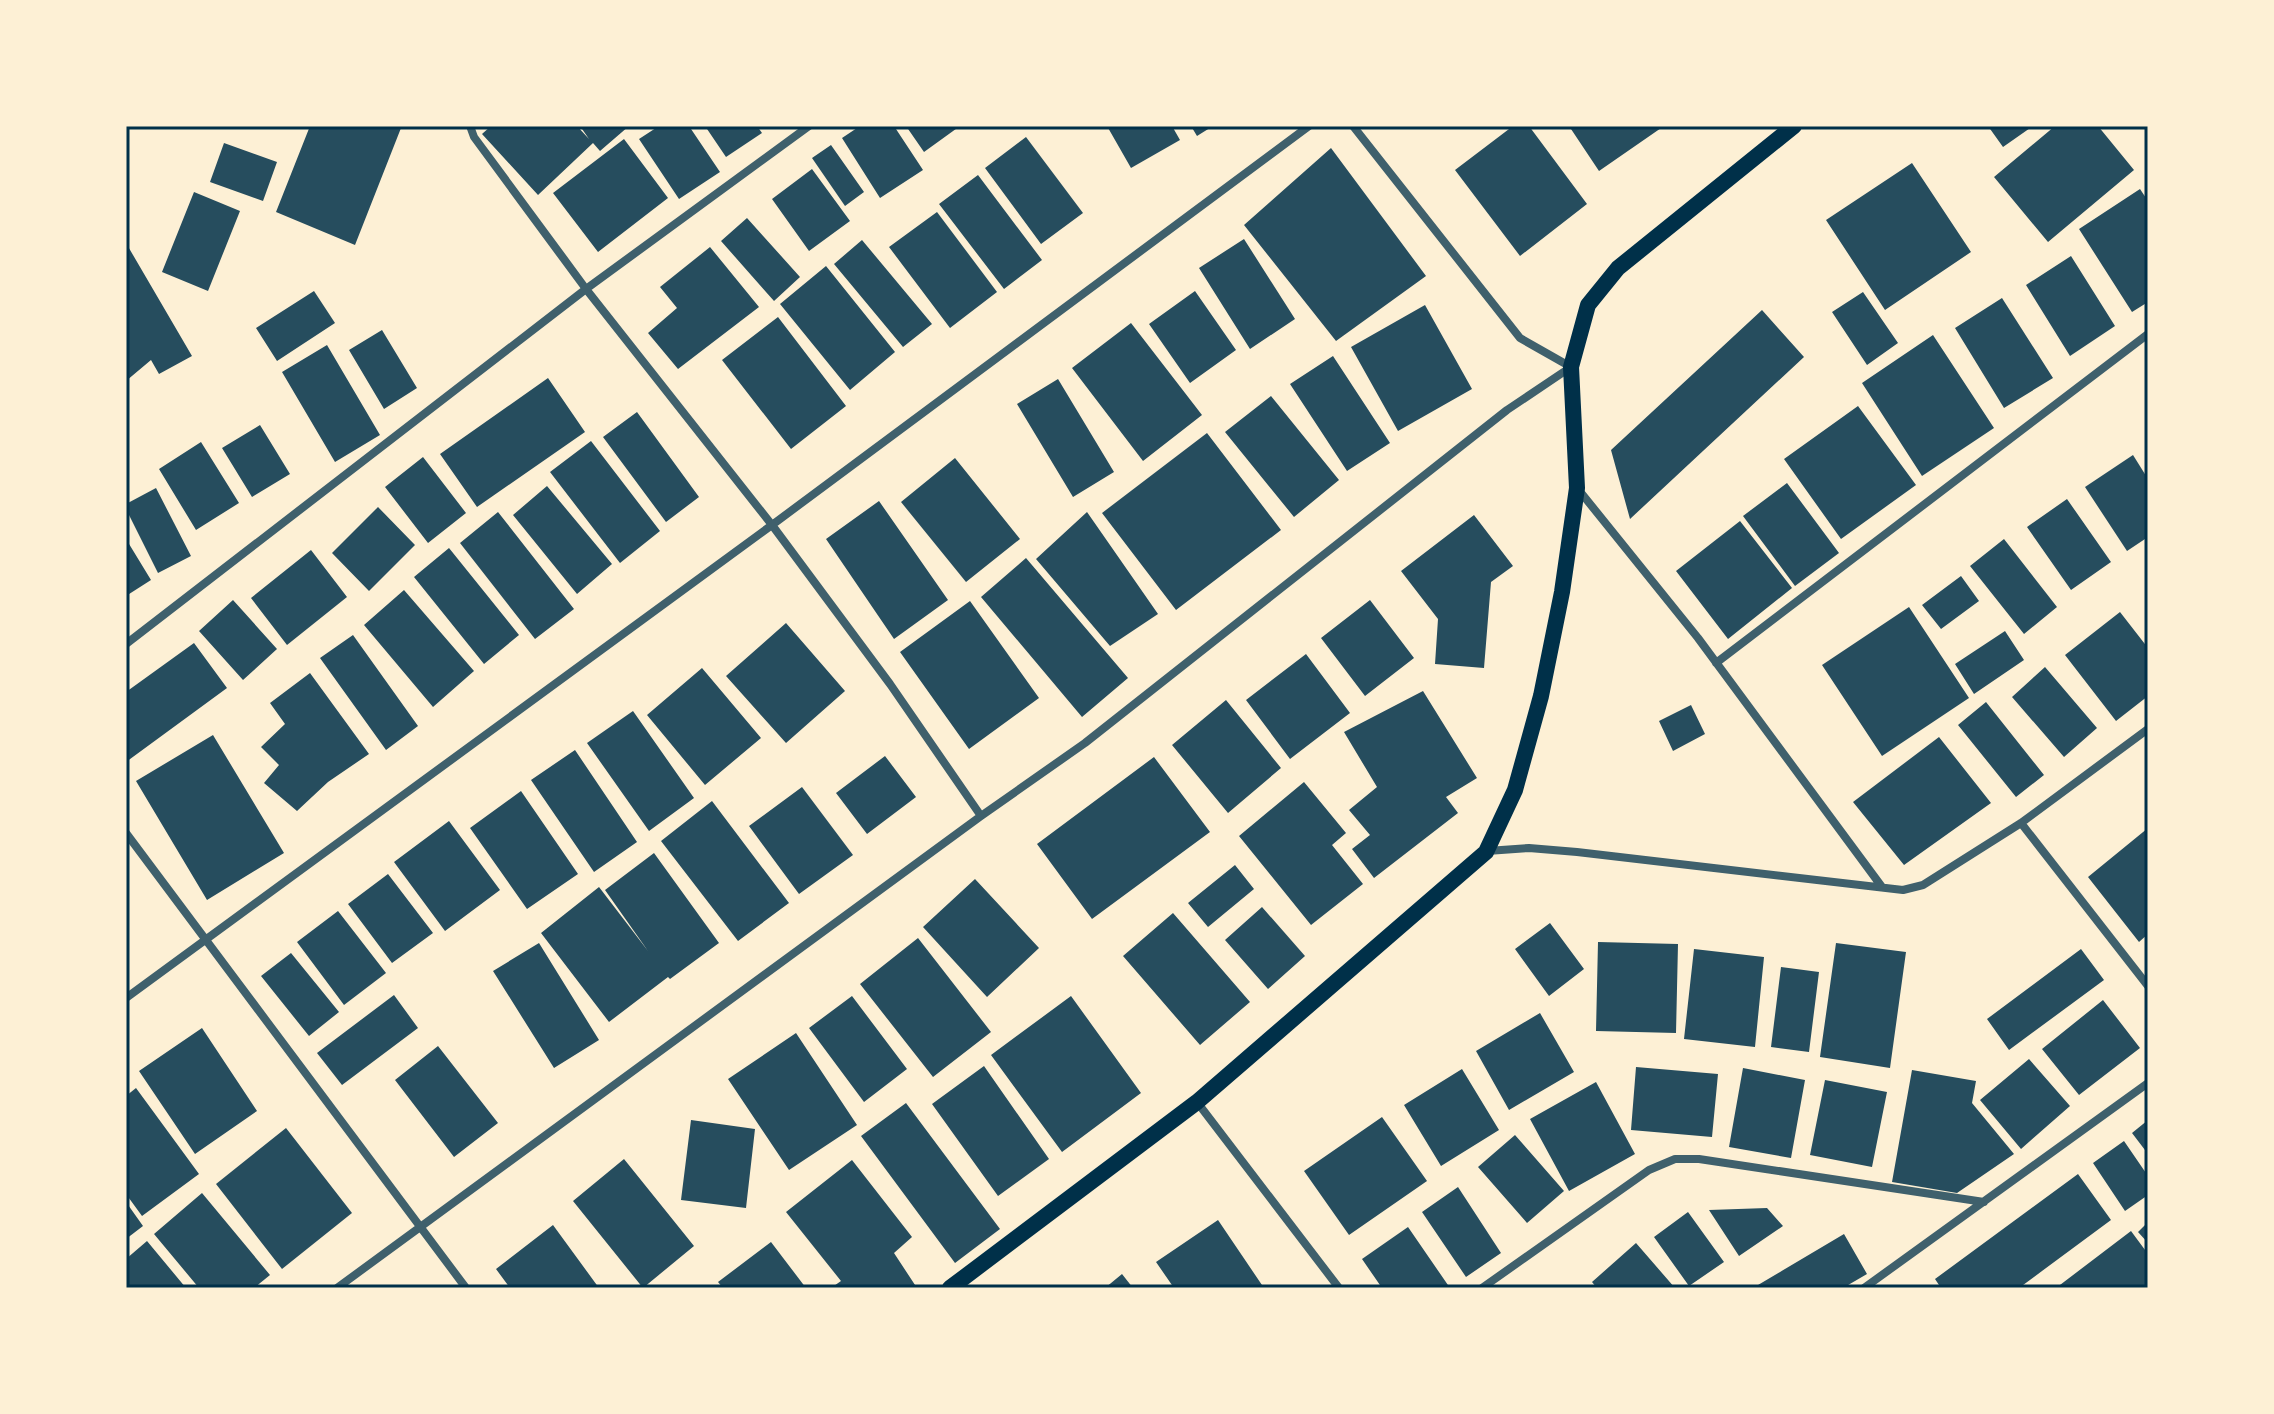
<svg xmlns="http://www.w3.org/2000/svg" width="2274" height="1414" font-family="Montserrat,sans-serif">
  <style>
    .building { fill: #264d5e }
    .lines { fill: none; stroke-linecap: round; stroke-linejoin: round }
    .minor { stroke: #3f606c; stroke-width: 8 }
    .secondary { stroke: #003049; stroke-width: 16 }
    .neatline { fill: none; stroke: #003049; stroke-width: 3 }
  </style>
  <rect width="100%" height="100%" fill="#fdf0d5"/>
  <path class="building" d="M310,126L401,128L355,245L276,212Z
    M491,126H577L589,139L580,126H629L600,151L593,143L538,195L482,134Z
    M659,126H689L720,172L679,199L639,139Z
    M705,126H757L762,133L726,157Z
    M860,126H894L923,170L880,198L842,138Z
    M906,126H960L924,152Z
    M1107,126H1172L1180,140L1131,168Z
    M1191,126H1213L1197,136Z
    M1513,126H1529L1587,204L1520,256L1455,170Z
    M1569,126H1664L1599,171Z
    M1988,126H2033L2003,147Z
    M2055,126H2098L2134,170L2048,242L1994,177Z
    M1026,137L1083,213L1041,244L985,168Z
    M624,139L668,198L598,252L553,193Z
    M224,143L277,162L263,201L210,182Z
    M831,145L864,192L845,206L812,158Z
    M1331,148L1426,276L1336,341L1244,225Z
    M1912,163L1971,252L1885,310L1826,220Z
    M812,169L850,221L809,251L772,199Z
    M978,175L1042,260L1004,289L939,204Z
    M2140,189L2148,201V302L2132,312L2079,229Z
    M194,192L240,211L208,291L162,272Z
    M937,212L997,292L950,328L889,247Z
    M747,218L800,277L774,301L721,241Z
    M1244,239L1295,319L1250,349L1199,268Z
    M862,240L932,324L903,347L834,264Z
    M126,243L192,356L159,374L151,360L126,381Z
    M710,247L759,307L678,369L648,333L677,308L660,287Z
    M2071,256L2115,326L2070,356L2026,285Z
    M826,266L895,352L850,390L780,304Z
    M314,291L335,323L277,361L256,328Z
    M1195,291L1236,350L1190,383L1149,324Z
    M1863,292L1898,343L1867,365L1832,312Z
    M2002,298L2053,378L2004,408L1955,328Z
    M1425,305L1472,389L1398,431L1351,347Z
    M1762,310L1804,357L1630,519L1611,450Z
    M778,317L846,406L791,449L722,360Z
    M1131,323L1202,415L1143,461L1072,368Z
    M382,330L417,388L384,409L349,350Z
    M1933,335L1994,428L1922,476L1862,383Z
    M327,345L380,435L335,462L282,372Z
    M1333,356L1390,443L1347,471L1290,384Z
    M548,378L585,432L477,507L440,454Z
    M1058,379L1114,472L1073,497L1017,404Z
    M1271,396L1339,480L1294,517L1225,432Z
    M1858,406L1916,485L1841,539L1784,459Z
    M637,412L699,497L666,522L603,437Z
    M260,425L290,474L252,497L222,448Z
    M1207,433L1281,530L1176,610L1102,513Z
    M591,441L660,531L620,563L550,472Z
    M201,442L239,503L196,530L159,469Z
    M2133,455L2148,479V537L2127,551L2085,487Z
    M423,457L466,513L428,543L385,487Z
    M955,458L1020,539L966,582L901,502Z
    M1787,483L1839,553L1795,586L1743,516Z
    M547,486L612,564L577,594L513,515Z
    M156,488L191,556L158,573L126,509V504Z
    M2067,499L2111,562L2071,590L2027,527Z
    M879,501L948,600L894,639L826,539Z
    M378,507L415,545L369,591L332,553Z
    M498,512L574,609L535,639L460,543Z
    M1087,512L1158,614L1110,646L1036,559Z
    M1474,515L1513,566L1491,582L1484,668L1435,664L1438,619L1401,571Z
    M1740,521L1792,588L1728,639L1676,571Z
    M126,539L151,580L126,596Z
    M2004,539L2057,607L2024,634L1970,566Z
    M449,548L519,635L484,664L414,577Z
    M311,550L347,597L287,645L251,598Z
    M1026,558L1128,678L1082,717L981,597Z
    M1961,576L1979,601L1941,629L1922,605Z
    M404,590L474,671L433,707L364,625Z
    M233,600L277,649L243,680L199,631Z
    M1370,600L1414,658L1365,696L1321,638Z
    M970,601L1039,698L969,749L900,652Z
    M1909,607L1969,698L1882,756L1822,665Z
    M2120,612L2148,648V696L2116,721L2065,655Z
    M786,623L845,691L786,743L726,676Z
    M2005,631L2024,660L1974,694L1955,664Z
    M353,635L418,726L386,750L320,658Z
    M194,643L227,688L126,762V692Z
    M1306,654L1350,713L1290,759L1246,700Z
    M2045,667L2097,728L2064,757L2012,697Z
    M702,668L761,738L705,785L647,715Z
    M310,673L369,754L328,782L297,811L264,783L279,765L261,747L285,724L270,703Z
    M1423,691L1477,778L1446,797L1458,813L1374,878L1352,849L1370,835L1349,810L1377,787L1344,732Z
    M1226,700L1281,768L1228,813L1172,745Z
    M1986,702L2044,775L2016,797L1958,725Z
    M1691,705L1705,734L1673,751L1659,721Z
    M633,711L694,798L649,831L587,743Z
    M213,735L284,853L207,900L136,781Z
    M1939,737L1991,803L1904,865L1853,802Z
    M575,750L637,842L594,872L531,780Z
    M885,756L916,797L867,834L836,793Z
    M1154,757L1210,832L1092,919L1037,844Z
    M1304,782L1346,833L1332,845L1363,884L1311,925L1239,836Z
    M802,787L853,855L799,894L749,826Z
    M521,791L578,874L527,909L470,828Z
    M712,801L789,903L738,941L661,841Z
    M449,821L500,890L445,931L394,862Z
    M2148,828V934L2139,942L2088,877Z
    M654,853L719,943L670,979L668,977L609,1022L541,933L599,887L648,951L605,890Z
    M1235,865L1254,889L1208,927L1188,903Z
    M388,874L433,933L392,963L348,904Z
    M975,879L1039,948L987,997L923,927Z
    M1262,907L1305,956L1268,989L1225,940Z
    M338,911L386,973L344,1005L297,942Z
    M1173,913L1250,1002L1200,1045L1123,956Z
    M1550,923L1584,969L1549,996L1515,949Z
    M918,938L991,1032L933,1077L860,984Z
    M1598,942L1678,944L1676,1033L1596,1031Z
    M539,943L599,1040L554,1068L493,971Z
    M1836,943L1906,952L1890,1068L1820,1057Z
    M1694,949L1764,957L1755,1047L1684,1039Z
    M2081,949L2104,980L2009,1050L1987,1019Z
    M291,953L339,1012L309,1036L261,976Z
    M1781,967L1819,972L1809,1052L1771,1047Z
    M394,995L418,1028L342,1085L317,1053Z
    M852,996L907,1069L864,1102L809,1028Z
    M1071,996L1141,1093L1062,1152L991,1055Z
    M2103,1000L2140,1048L2079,1095L2042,1049Z
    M1540,1013L1574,1072L1509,1110L1476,1051Z
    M202,1028L257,1111L195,1154L139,1071Z
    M796,1033L857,1125L789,1170L728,1079Z
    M438,1046L498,1123L454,1157L395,1080Z
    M2029,1059L2070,1106L2021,1149L1980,1100Z
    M984,1066L1049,1159L998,1196L932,1104Z
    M1636,1067L1718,1074L1712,1137L1631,1130Z
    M1743,1068L1805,1080L1791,1158L1729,1147Z
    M1462,1069L1499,1130L1441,1166L1404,1105Z
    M1912,1070L1976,1081L1972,1103L2014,1154L1957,1193L1892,1182Z
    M1825,1080L1887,1092L1872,1167L1810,1155Z
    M1596,1082L1635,1154L1569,1191L1530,1119Z
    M136,1088L199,1174L142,1216L126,1194V1096Z
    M906,1103L1000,1229L955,1263L861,1136Z
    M1382,1117L1427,1181L1349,1235L1304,1171Z
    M691,1120L755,1129L746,1208L681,1200Z
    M2148,1120V1154L2132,1133Z
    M286,1128L352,1213L282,1269L216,1184Z
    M1515,1135L1564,1191L1527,1223L1478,1167Z
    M2124,1141L2148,1176V1195L2125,1211L2093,1163Z
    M624,1159L694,1246L643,1288L573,1201Z
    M852,1160L912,1237L894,1253L917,1288H831L841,1281L786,1212Z
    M2078,1174L2111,1220L2019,1288H1941L1935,1279Z
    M1458,1187L1501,1253L1466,1277L1422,1212Z
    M202,1193L270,1275L254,1288H199L154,1234Z
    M126,1202L143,1226L126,1239Z
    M1767,1208L1783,1226L1739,1256L1709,1210Z
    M1688,1212L1724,1262L1689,1286L1654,1237Z
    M1218,1220L1264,1288H1174L1156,1262Z
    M2148,1222V1243L2138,1232Z
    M553,1225L599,1288H510L496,1269Z
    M1408,1227L1450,1288H1382L1362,1259Z
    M2131,1231L2148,1254V1288H2056Z
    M1844,1234L1867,1274L1843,1288H1759L1758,1285Z
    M147,1241L186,1288H126V1259Z
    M771,1242L806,1288H723L718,1282Z
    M1636,1243L1675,1288H1597L1592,1282Z
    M1122,1274L1133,1288H1105Z"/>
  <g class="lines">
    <path class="minor" d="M470,126L474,137L586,289L772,525L890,684L981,816
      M1578,489L1698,638L1882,887
      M126,644L586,289L809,126
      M1716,663L2148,334
      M2021,823L2148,986
      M126,833L466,1288
      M1487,851L1529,848L1577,852L1903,890L1923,885L2021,823L2148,729
      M126,998L772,525L1309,126
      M1197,1102L1339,1288
      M337,1288L981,816L1085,743L1507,410L1571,367L1520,338L1353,126
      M1482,1288L1649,1170L1675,1159H1699L1984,1202
      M1864,1288L2148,1083"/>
    <path class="secondary" d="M950,1288L1197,1102L1486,852L1515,790L1541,696L1562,592L1577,488L1571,367L1588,305L1618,268L1794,126"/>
  </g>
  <rect width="2274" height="1414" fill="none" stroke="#fdf0d5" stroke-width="256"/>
  <rect x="128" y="128" width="2018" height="1158" class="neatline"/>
</svg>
